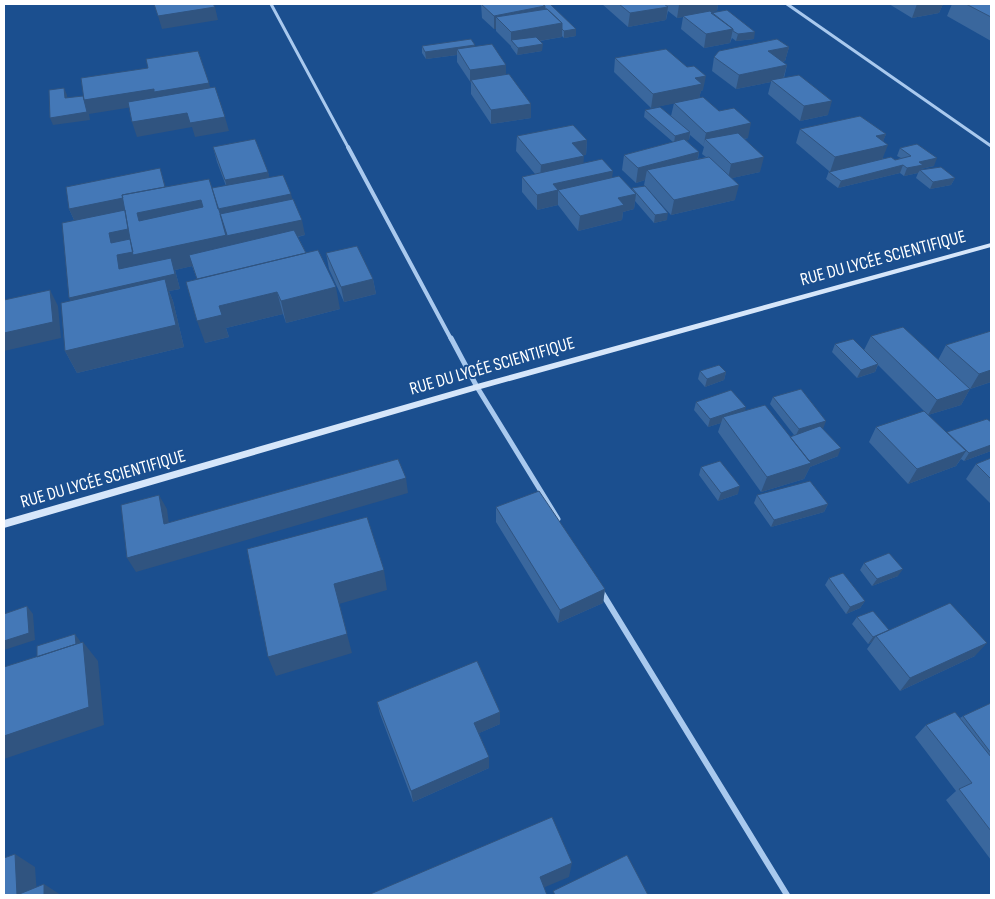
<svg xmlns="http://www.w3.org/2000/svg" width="995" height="899" font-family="'Sofia Sans Condensed',sans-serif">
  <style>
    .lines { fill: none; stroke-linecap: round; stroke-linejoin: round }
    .street-far3 { stroke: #a9c9ee; stroke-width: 3 }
    .street-far2 { stroke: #a9c9ee; stroke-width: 4 }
    .street-far1 { stroke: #a9c9ee; stroke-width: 5 }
    .street { stroke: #a9c9ee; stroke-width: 6 }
    .secondary { fill: #d6e6fa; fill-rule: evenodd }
    .wall { fill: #3a679d; fill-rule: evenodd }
    .shaded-wall { fill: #305480 }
    .building { fill: #4478b7; stroke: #305480; fill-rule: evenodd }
    .labels { text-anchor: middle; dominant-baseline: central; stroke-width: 4; stroke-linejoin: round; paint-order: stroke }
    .street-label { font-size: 18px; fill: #fff; stroke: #1b4f8f }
  </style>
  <rect width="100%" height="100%" fill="#1b4f8f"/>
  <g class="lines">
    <path class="street-far3" d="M271,4L349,149
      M787,4L991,146"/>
    <path class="street-far2" d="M348,147L451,339"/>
    <path class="street-far1" d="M451,338L477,387L558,519"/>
    <path class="street" d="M601,591L787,895"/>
    <path class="secondary" d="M991,243V247L477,390L4,528V520L477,384Z"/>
  </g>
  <path class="wall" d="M481,4H550L576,36L564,38L562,36V37L540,41L542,51L517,55L511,47V46L496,31V29H494L482,18Z
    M602,4H718L717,11L710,12L754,39L736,41L732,38L730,43L704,48L681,29L683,17L677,18L668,11L666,20L628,27Z
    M889,4H943L939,13L912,18Z
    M952,4H991V41L947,16Z
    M475,45V46L506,75L531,118L491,124L471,94V83L457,62V55L426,59L422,53V46Z
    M789,47L785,61L782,62L787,65L784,78L828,115L800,121L768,94L771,82L736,89L712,71L714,57Z
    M615,58L703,90L701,91L699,98L748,138L744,139L760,172L732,178L735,200L671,215L644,185L645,180L636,183L622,170L624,155L673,142L644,117L645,110L671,116L674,103L651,108L614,72ZM690,135L704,147L702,154L706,157L698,159L699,152L686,140H689Z
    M800,129L886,134L883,141V159L895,160L901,158L897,156L900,148L934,166L921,169L920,170L955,178L951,185L930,189L916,178L918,173L904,176L900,173L838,188L826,179L829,171L796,143Z
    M517,136L587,140L586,155H583V163L612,178L632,190V188L667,220L654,223L635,201L634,209L623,212L622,220L578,231L558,205V198V205L537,210L522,192V177L535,174L516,151Z
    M213,147L268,172L269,177L292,199L305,235L298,237L306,253L340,309L286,323L283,314L226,328L229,337L205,343L197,279L192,266L175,270L180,289L169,291L173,301L184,347L77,373L65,351L71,300L74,220L69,209L166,187L212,188L226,186L217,162Z
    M326,253L373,279L376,294L344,302L329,269Z
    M991,331V382L970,389L961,405L928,415L878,365L875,372L857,378L832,352L835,344L864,350L871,336L938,360L946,345Z
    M700,371L726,372L724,380L705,387L698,379Z
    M773,397L823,429L838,456L810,467L804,479L761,492L718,432L721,423L708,427L694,410L696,402L745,411L790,437L794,435L770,404Z
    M991,422V451L964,461L961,459L956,466L908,484L869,442L876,427L947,433V432Z
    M991,458V504L966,479L976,464Z
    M701,467L738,494L718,501L699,475Z
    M757,495L828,504L824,512L771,527L754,503Z
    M496,507L605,589L603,603L558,623L496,522Z
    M864,563L898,576L872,586L860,570Z
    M829,578L865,601L860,608L846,614L825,585Z
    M857,617L889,630L975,656L900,691L867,649L872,642L868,644L852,624Z
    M377,702L500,712V724L479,733L489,768L413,802L380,714Z
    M991,703V860L946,800L956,791L915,737L926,725L960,718L963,716Z"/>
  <path class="shaded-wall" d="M684,4H718L717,11L684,17L683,16V17L677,18L679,5Z
    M917,4H943L939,13L912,18Z
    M545,6V20L496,17V29H494V16Z
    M215,7L218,20L162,29L158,16Z
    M668,7L666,20L628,27L630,13Z
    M562,23V37L515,45L511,40V46V32Z
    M576,29V36L564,38V31Z
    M733,29L730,43L704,48L706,34Z
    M755,32L754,39L736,41L738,34Z
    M543,44L542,51L517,55L518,48Z
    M475,45V52L457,49V55L426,59L425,52Z
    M789,47L785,61L764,65L768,51Z
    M506,65V79L471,80L470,84V70Z
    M787,65L783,79L771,80V82L736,89L739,75Z
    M706,76L703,90L701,91L699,99L651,108L653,94L695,78Z
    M209,83L213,97L158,103L89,114L90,120L53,125L50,118L84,100L154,89Z
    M64,88L67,95L68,106L65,98Z
    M832,101L828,115L800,121L804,106Z
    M531,104V118L491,124V110Z
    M187,113L225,117L229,131L195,137L192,127L137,137L132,122Z
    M751,123L748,138L712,145L705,139L703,147L706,133Z
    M690,132L689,140L674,143L675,136Z
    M886,134L881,147L888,145L882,160L830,172L835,157L876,136Z
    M587,140L586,155L571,158L572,143Z
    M699,152L696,166L647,170L645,180L636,183L638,168Z
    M584,156L583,171L540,180L541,165Z
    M764,157L760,172L728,179L731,164Z
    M937,158L934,166L921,169L918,173L904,176L907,168L919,162Z
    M903,165L900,173L838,188L841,181Z
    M160,168L171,204L128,213L132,225L302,220L305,235L231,251L233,257L175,270L180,289L169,291L173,301L184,347L77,373L65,351L77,313L69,298L119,269L76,224L69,209Z
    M613,171L611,186L558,190V205L537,210V195L553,184Z
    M268,172L272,186L229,195L225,180Z
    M955,178L951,185L930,189L933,182Z
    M739,185L735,200L671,215L674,200Z
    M291,194L295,209L222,224L218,209Z
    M636,194L634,209L623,212L622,220L578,231L580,216L618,198Z
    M201,200L207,221H139L137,213Z
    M668,213L667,220L654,223L655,215Z
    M373,279L376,294L344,302L341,287Z
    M336,287L340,309L286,323L281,301Z
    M50,290L58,306L61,338L4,351V333Z
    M277,292L283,314L226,328L229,337L205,343L197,321L219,306Z
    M878,364L875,372L857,378L861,370Z
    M991,370V382L970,389L979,374Z
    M726,372L724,380L705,387L707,379Z
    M970,389L961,405L928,415L937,400Z
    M746,407L744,415L723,417L721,423L708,427L710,419Z
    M826,421L823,429L795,437L799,429Z
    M991,445V451L964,461L969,453Z
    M841,448L838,456L810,467L804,479L761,492L767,477Z
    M966,451L956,466L908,484L917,469Z
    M406,478L408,493L136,572L127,558Z
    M740,486L738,494L718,501L721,493Z
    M159,495L167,509L171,539L164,524Z
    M828,504L824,512L771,527L774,520Z
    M903,569L898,576L872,586L877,579Z
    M384,570L387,590L339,604L352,653L276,676L268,657L334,584Z
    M605,589L603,603L558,623L560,610Z
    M865,601L860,608L846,614L850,607Z
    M27,606L33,614L35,640L4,650V641Z
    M75,634L80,641L81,655L44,667Z
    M876,636L872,642L868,644L873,637Z
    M83,642L98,661L104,725L4,759V736Z
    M987,643L975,656L900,691L910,678Z
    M500,712V724L475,735L474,723Z
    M489,757V768L413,802L411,791Z
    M15,854L35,867L37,895H17Z
    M572,863L569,877L538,890L540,877Z
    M44,884L61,895H44Z"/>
  <path class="building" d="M154,4H213L215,7L158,16Z
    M481,4H542L545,6L494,16Z
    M542,4H550L576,29L564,31L562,29V23L547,9H545V6Z
    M619,4H664L668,7L630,13Z
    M966,4H989L991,5V17Z
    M547,9L562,23L511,32L496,17Z
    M727,10L755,32L738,34L733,31V29L711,13Z
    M710,11L733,29L706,34L683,16Z
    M536,37L543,44L518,48L511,40Z
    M471,39L475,45L425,52L422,46Z
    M777,39L789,47L768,51L787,65L739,75L714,57L719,51Z
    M492,44L506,65L470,70L457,49Z
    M666,49L687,67L694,66L706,76L695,78L702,84L653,94L615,58Z
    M198,51L209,83L154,92V89L84,100L81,78L148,68L146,59Z
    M509,74L531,104L491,110L471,80Z
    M799,75L832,101L804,106L771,80Z
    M215,87L225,117L190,123L187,113L132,122L128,102Z
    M64,88L65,98L83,96L87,112L50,118L49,90Z
    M703,97L719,111L734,108L751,123L706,133L674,103Z
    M660,107L690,132L675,136L645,110Z
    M860,116L886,134L876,136L888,145L835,157L800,129Z
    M573,125L587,140L572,143L584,156L541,165L517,136Z
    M738,133L764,157L731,164L705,139Z
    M255,139L268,172L225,180L213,147Z
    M684,139L699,152L638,168L624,155Z
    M917,144L937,158L919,162L923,165L907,168L903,165L841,181L829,172L891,157L895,160L911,156L900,148Z
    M709,157L739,185L674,200L647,170Z
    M602,159L613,171L553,184L558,190L537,195L522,177Z
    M941,167L955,178L933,182L920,170Z
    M160,168L165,187L122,195L123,198L69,209L66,187Z
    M283,175L291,194L218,209L212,188Z
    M619,176L636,194L618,198L624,205L580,216L558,190Z
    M209,179L227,235L133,255L122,195ZM201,200L203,207L139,221L137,213Z
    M645,186L668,213L655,215L632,188Z
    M293,199L302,220L226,236L220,214Z
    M125,210L128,229L109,233L111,243L130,239L133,252L117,255L119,269L171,258L175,274L69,298L62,223Z
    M294,230L306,253L197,279L189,255Z
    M357,246L373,279L341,287L326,253Z
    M318,250L336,287L281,301L277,292L219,306L222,315L197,321L186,282Z
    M165,279L176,325L65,351L61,303Z
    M50,290L53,322L4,333V300Z
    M903,327L970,389L937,400L871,336Z
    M991,331V370L979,374L946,345Z
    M853,339L878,364L861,370L835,344Z
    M719,365L726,372L707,379L700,371Z
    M801,389L826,421L799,429L773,397Z
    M731,390L746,407L710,419L696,402Z
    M765,405L811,463L767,477L723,417Z
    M924,411L966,451L917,469L876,427Z
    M987,419L991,422V445L969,453L947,432Z
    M820,426L841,448L809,461L790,437Z
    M991,458V479L976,464Z
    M398,459L406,478L127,558L121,505L159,495L164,524Z
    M720,461L740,486L721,493L701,467Z
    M810,481L828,504L774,520L757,495Z
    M539,491L605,589L560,610L496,507Z
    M367,517L384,570L334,584L347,634L268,657L247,549Z
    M889,553L903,569L877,579L864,563Z
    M843,573L865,601L850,607L829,578Z
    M950,603L987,643L910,678L876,636Z
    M27,606L29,633L4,641V614Z
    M873,611L889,630L873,637L857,617Z
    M75,634L76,644L37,657V646Z
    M83,642L89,707L4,736V667Z
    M477,661L500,712L474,723L489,757L411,791L377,702Z
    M991,703V753L963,716Z
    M955,712L991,757V831L959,789L972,783L926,725Z
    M552,817L572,863L540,877L547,895H368Z
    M15,854L17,895L44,884V895H4V858Z
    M627,855L648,895H555L553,891Z"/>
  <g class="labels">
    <g class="street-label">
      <text transform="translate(883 258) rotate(-15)">RUE DU LYCÉE SCIENTIFIQUE</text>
      <text transform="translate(492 366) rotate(-16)">RUE DU LYCÉE SCIENTIFIQUE</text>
      <text transform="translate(103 479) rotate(-16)">RUE DU LYCÉE SCIENTIFIQUE</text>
    </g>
  </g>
  <rect width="995" height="899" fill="none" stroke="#ffffff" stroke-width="10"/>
</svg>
